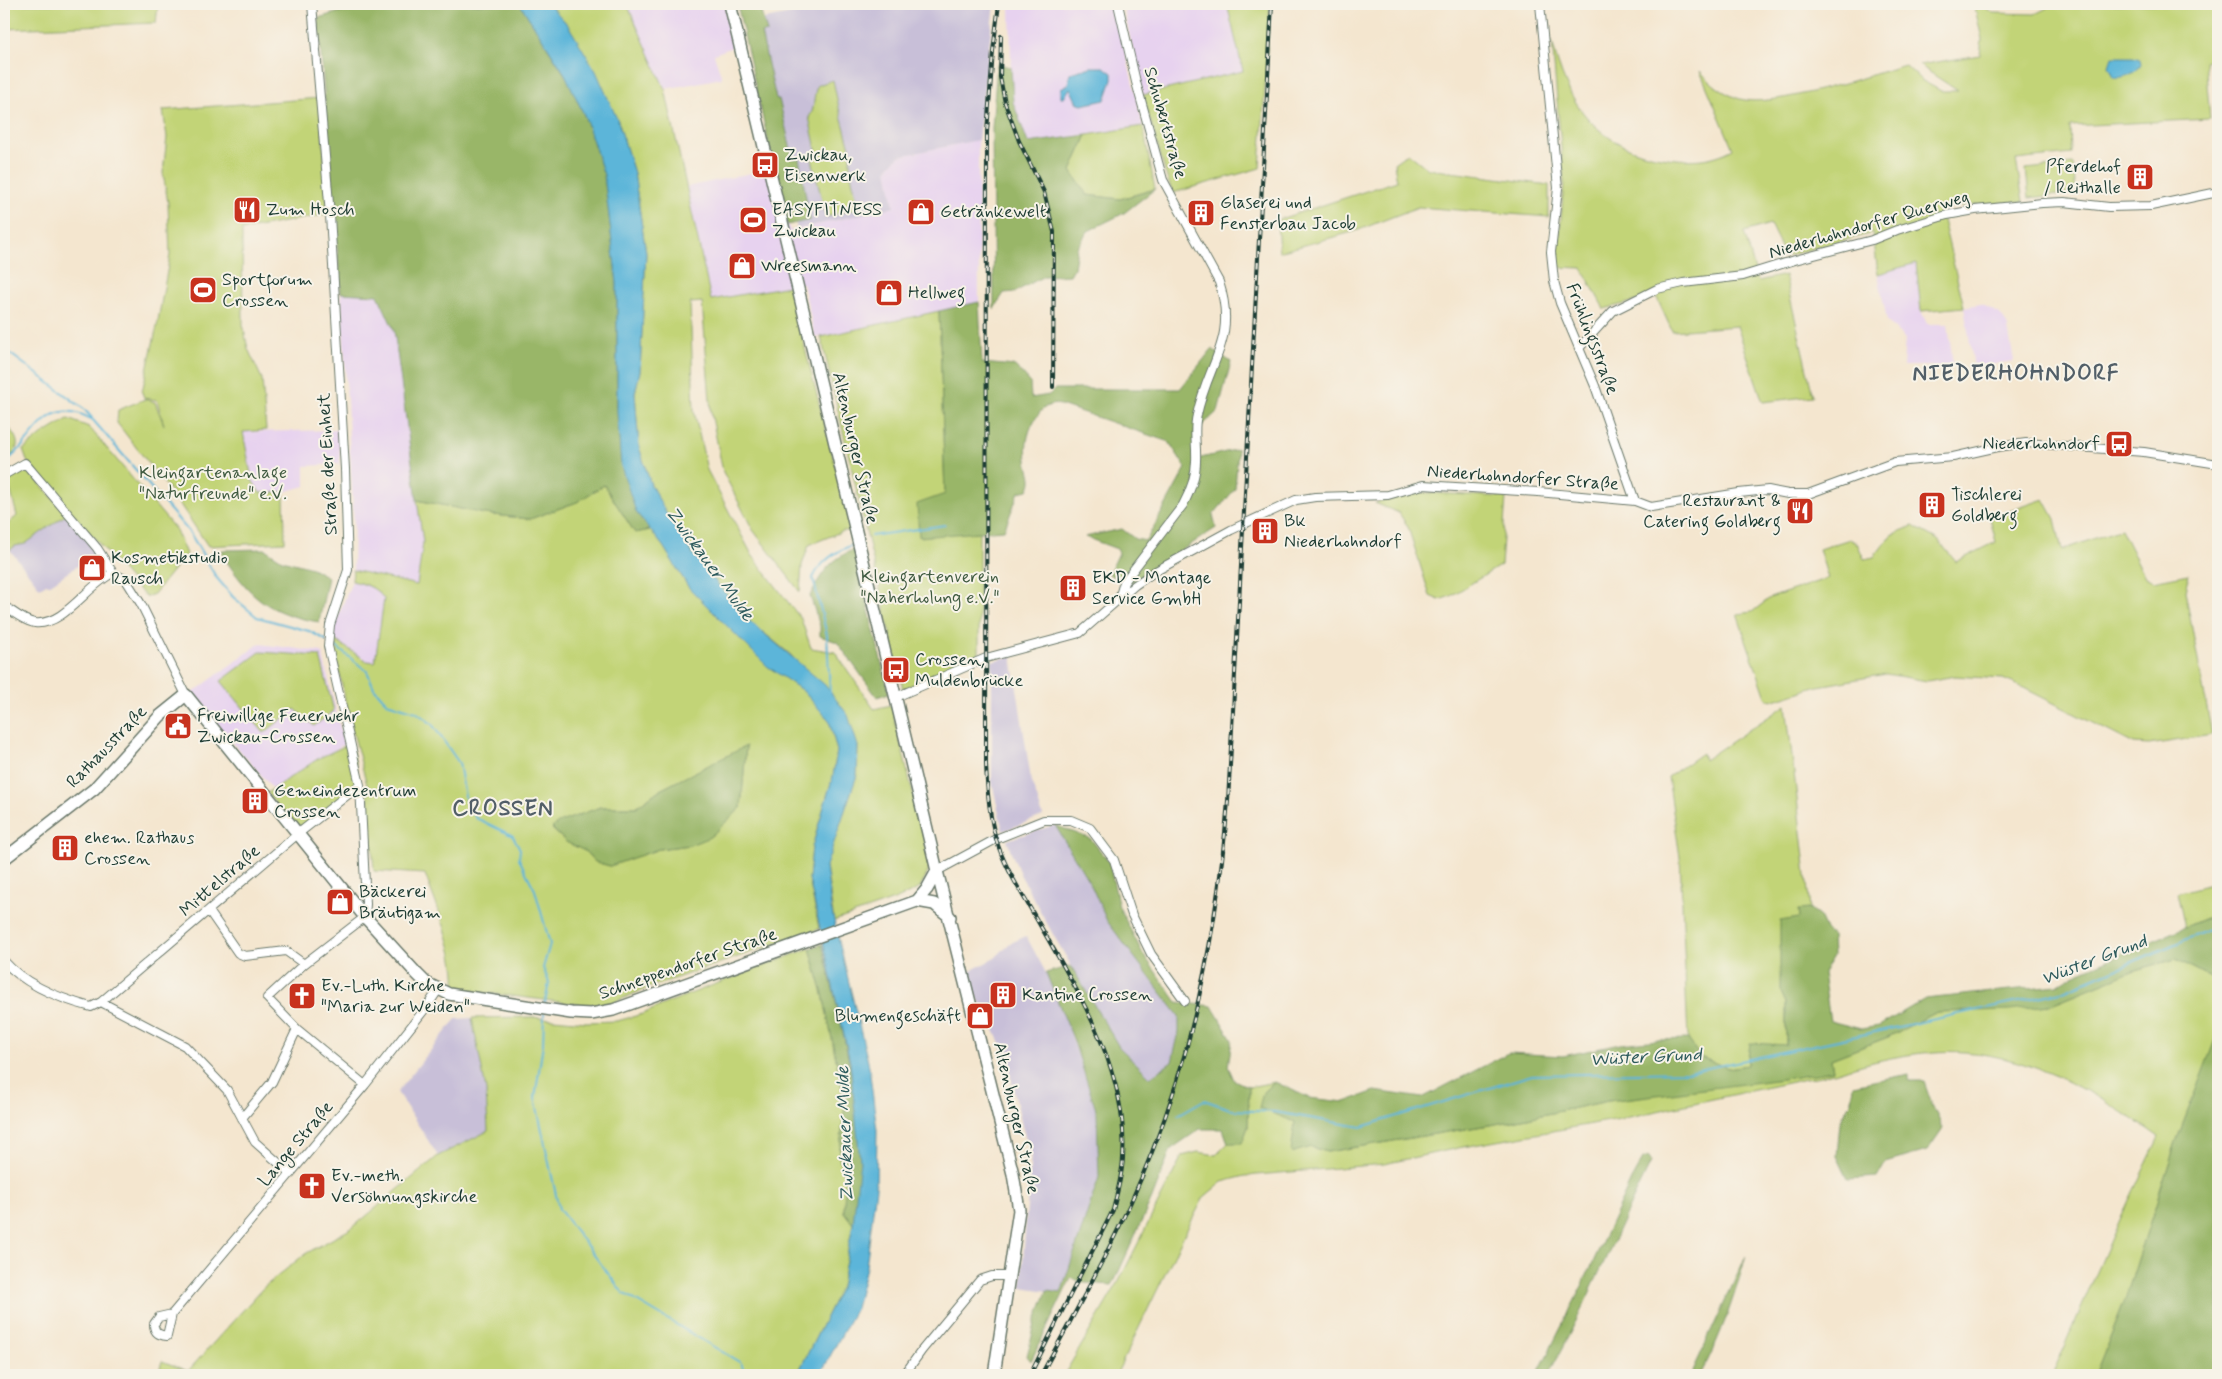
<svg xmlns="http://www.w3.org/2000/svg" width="2222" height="1379" font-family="Mynerve,sans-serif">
  <rect width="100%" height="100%" fill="#f7f3e8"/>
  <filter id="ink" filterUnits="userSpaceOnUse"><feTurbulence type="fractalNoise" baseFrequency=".02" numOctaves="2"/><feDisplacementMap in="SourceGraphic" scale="10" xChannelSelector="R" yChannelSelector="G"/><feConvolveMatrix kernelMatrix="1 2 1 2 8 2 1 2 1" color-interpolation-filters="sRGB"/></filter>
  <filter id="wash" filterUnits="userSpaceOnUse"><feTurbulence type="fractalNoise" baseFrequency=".0096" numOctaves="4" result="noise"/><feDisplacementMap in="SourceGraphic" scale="20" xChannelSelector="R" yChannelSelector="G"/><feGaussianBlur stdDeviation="1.12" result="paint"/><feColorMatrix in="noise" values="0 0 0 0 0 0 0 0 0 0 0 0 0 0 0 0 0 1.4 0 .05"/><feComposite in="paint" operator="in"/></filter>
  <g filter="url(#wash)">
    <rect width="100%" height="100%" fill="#f4e6cf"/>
    <!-- built -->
    <path fill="#e7d2ef" d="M627 4H725L733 47 714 54 722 78 665 89Z
      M1010 4H1114L1143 126 1028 143 1013 102 1011 67Z
      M1152 4H1227L1243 71 1143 95 1124 11Z
      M978 140 979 302 815 338 803 283 711 301 687 187 774 168 790 231 894 207 887 169 899 156Z
      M1916 263 1921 311 1927 324H1948L1953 366H1903L1905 339 1887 321 1878 274Z
      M341 293 378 295 394 330 423 542 417 585 353 570 354 522Z
      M1981 304 2000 314 2007 324 2014 361 1974 367 1964 307Z
      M339 430 340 464 305 466V486L284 492 260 493 252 480 243 432Z
      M352 581 370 586 380 592 384 599 375 662 367 661 333 639 336 622Z
      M259 644 322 652 344 744 273 789 191 694Z"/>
    <!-- industrial -->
    <path fill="#c8bfd8" d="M840 4H994L978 140 899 156 887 169 894 207 797 229 750 22Z
      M67 514 98 552 49 585 46 584 40 588 10 550 15 546 25 544Z
      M1012 656 1031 780 1043 816 1003 831 992 782V661Z
      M1055 825 1091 885 1107 921 1179 1016V1032L1172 1062 1150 1077 1119 1047 1055 938 1020 874 1010 849 1007 840Z
      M1026 936 1046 973 1063 1011 1097 1113 1099 1177 1061 1293 1021 1287 1031 1154 1022 1126 1007 1060 999 1040 974 991 968 972 995 958 1009 944Z
      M472 1018 486 1090 488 1131 438 1156 397 1092 456 1019Z"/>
    <!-- green -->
    <path fill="#c2d477" stroke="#708856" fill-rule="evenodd" d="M4 4H158L156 23 5 29Z
      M549 4H627L665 89 711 300 789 286 852 531H843L809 545 802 565 800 592 753 530 723 472 711 412 702 302 690 303 694 411 707 470 752 555 801 619 811 648 835 652 874 709 891 705 931 866 920 888 897 899 834 921 826 865 857 775 858 746 791 655 746 618 692 553 671 522 651 485 639 447 635 393 640 371 646 253 634 173 618 121 568 25Z
      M1227 4H1270L1260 168 1173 193 1167 178 1143 95 1243 71Z
      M1974 4H1980L1993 13 2035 14 2047 8 2046 4H2211L2218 8V58L2205 61 2210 119 2070 126 2071 154 2016 160 2023 201 1940 208 1964 307 1921 311 1916 263 1878 274 1873 233 1785 256 1770 224 1744 232 1758 281 1785 275 1813 396 1763 402 1737 326 1672 331 1656 296 1604 309 1582 268 1557 267 1564 182 1552 41C1567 105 1598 149 1667 158 1692 161 1711 161 1733 149L1700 71C1713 85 1722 93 1740 99 1772 109 1870 75 1905 65L1921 80 1941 91H1958L1919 65 1980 55 1982 39Z
      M833 80 839 108 850 148V171L859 208 826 217 811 155 817 154 809 117C816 109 812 95 818 85Z
      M320 98 328 214 242 230 243 325 248 349 262 379 266 430 243 432 252 480 260 493 284 492 285 542 208 546 175 497 117 423 118 410 145 399 155 402 164 425 157 400 144 398 142 392 157 326 170 255 168 203 163 173 167 137 163 110Z
      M1143 126 1155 189 1120 199 1087 195 1071 171 1087 135Z
      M1408 153 1428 169 1549 185V217L1418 207 1356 231 1279 252 1277 220 1397 181 1394 163Z
      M2073 164 2076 193 2029 198 2026 169Z
      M939 311 945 495 919 536 979 531V654L903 689 821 337Z
      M68 419 89 427 176 530 186 554 154 594 146 597 27 461 23 450 43 434Z
      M9 428C21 442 20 450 4 461V431Z
      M23 468 28 470 67 514 25 544 15 546 10 550 4 539V527L17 516 7 477Z
      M604 485 635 533 650 530 663 546 689 588 767 665 803 691 829 720 837 751 833 776 812 847 809 879 819 929 650 987 612 1003 585 1005 455 989C458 953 437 908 425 874L374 871 367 785 347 710 338 665 334 654 333 639 367 661 375 662 384 599C376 587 365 584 352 581L353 570 417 585 423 542 417 500 485 514 530 519 577 502ZM746 747 741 808 690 845 659 849 610 866 595 862 585 851 566 842 552 829 600 807H636L658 791Z
      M1414 492 1506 497 1501 565 1451 596 1439 600 1430 596 1408 527 1399 513 1375 503Z
      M2044 499 2055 519 2062 550 2121 529 2145 577 2153 581 2189 574 2185 591 2212 735 2149 745 2134 744 2022 687 2003 679 1955 676 1927 681 1886 674 1818 686 1771 701 1766 697 1737 614 1752 612 1770 598 1828 578 1819 549 1850 539 1857 543 1864 559 1874 557 1891 535 1913 526 1938 540 1956 562 1996 542 1990 518Z
      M260 652 320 656 334 711 314 726 295 709 264 733 221 681Z
      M1786 705 1810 909 1798 911 1800 918 1780 990 1786 1003V1045L1748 1065 1728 1068 1700 1057 1688 1039 1680 857 1668 777 1702 753 1704 760Z
      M351 743 360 785 299 833 267 793 319 758Z
      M2218 882V913L2185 927 2177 893Z
      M810 948 823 994 845 1104 839 1157 845 1178 844 1212 853 1224 841 1287 797 1375H158L162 1361 188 1371 263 1288 305 1254 352 1228 438 1156 488 1131 486 1090 472 1018 531 1017 586 1022 617 1021 643 1014 669 1002Z
      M2176 959 2218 981V1032L2214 1045 2176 1142 2125 1300 2095 1375H2052L2122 1215 2159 1137C2102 1096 2037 1058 1965 1052 1921 1049 1876 1060 1834 1073L1620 1119 1463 1147 1384 1164 1245 1176 1222 1182 1204 1197 1182 1239 1116 1375H1064L1118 1283 1182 1156 1198 1152 1216 1155 1228 1143 1242 1142 1248 1127 1249 1087 1275 1082 1263 1092 1295 1122 1311 1147 1327 1152 1513 1121 1608 1101 1833 1071 1831 1059 1888 1037 1937 1012 2049 1005 2135 970Z"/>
    <!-- forest -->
    <path fill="#99b668" stroke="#5c7a4e" d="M357 4H520L567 78 585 117 604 175 617 283V407L636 512 650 530 635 533 604 485 577 502 530 519 485 514 417 500 394 330 378 295 341 293 318 18 357 7Z
      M737 4H750L761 12 767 32 761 33 776 99H779L793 159 799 158 810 220 787 225Z
      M997 64 1011 67 1013 102 1028 143 1087 135 1071 171 1087 195 1120 199 1155 189 1124 213 1088 231 1077 248 1074 268 1070 275 1044 276 1015 292 1004 293 994 309 992 128Z
      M979 302 982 363 1015 366 1030 382 1031 398 1049 395 1055 389H1180L1212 349 1231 362 1218 411 1195 432 1197 459 1238 449 1235 489 1213 515 1216 528 1128 585 1109 574 1119 553 1117 549 1085 537 1122 529 1135 539 1146 541 1186 468 1169 442 1061 405C1051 403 1044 406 1038 415 1028 428 1025 444 1027 460 1028 471 1035 479 1028 490L1019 492 1004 530 919 537 917 504 945 494 939 311Z
      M265 549 282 560 312 568 328 577 319 622C269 614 250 597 223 556L222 550Z
      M854 549 889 693 877 697 837 642 820 636V626L810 596C823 571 828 562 854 549Z
      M746 746 741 808 710 837 690 845 659 849 610 866 595 862 585 851 566 842 552 828 558 823 600 807H636L658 791Z
      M1055 825 1091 839 1109 862 1119 907 1143 954 1177 1002 1212 1006 1232 1040 1228 1066 1234 1080 1249 1087 1248 1127 1242 1143H1228L1223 1129H1200L1171 1149 1152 1198 1115 1280 1112 1285 1086 1283 1071 1278 1031 1361 1027 1356 1036 1320 1047 1291 1061 1293 1099 1177 1097 1113 1073 1038 1046 973 1071 966 1119 1047 1150 1077 1172 1062 1179 1032V1016L1107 921 1091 885Z
      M1810 909 1820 917 1827 932 1832 936 1833 956 1823 973 1830 1021 1861 1029 1879 1026 1925 999 2057 985 2073 975 2218 913V981L2176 959 2135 970 2049 1005 2009 1010 1937 1012 1888 1037 1831 1059 1833 1071 1791 1078 1608 1101 1513 1121 1327 1152 1311 1147 1291 1153 1295 1122 1259 1108 1263 1092 1275 1082 1309 1098 1345 1102 1375 1091 1422 1098 1509 1053 1563 1056 1620 1044 1658 1040 1688 1039 1700 1057 1728 1068 1747 1065 1750 1043 1786 1045V1003L1780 990V921L1799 918 1798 910Z
      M822 944C839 1015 858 1085 860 1159 861 1180 856 1203 853 1224L844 1212 845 1178 839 1157 845 1104 823 994 810 948Z
      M2218 1032V1375H2095L2125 1300 2176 1142Z
      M1909 1074V1081H1924L1933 1107 1943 1128 1927 1151 1885 1163 1877 1177 1848 1179 1837 1156 1840 1122 1851 1102 1853 1085Z
      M1649 1157 1651 1162C1616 1233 1586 1306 1548 1375H1537L1582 1286 1631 1180 1643 1159Z
      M1746 1256C1734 1297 1721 1338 1700 1375H1691Z"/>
    <!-- water -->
    <path fill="#5bb5d9" stroke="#3d7986" d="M520 4H549L568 25 596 71 618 121 634 173 646 253 640 371 635 393 639 447 651 485 671 522 692 553 746 618 825 685 848 715 858 746 857 775 826 866 831 908 869 1066 877 1130 876 1188 866 1267 856 1308 820 1375H797L841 1287 853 1224 860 1161 850 1062 809 879 812 847 833 776 837 751 829 720 803 691 767 666 689 588 663 546 636 512 621 466 617 412V283L604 175 585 117 565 74Z
      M2112 57H2133L2140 59 2141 65C2136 73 2123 79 2114 77L2109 66Z
      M1091 67H1104L1112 73V80L1105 100 1082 105 1077 103 1070 88 1064 98H1061V88L1068 84 1070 73Z"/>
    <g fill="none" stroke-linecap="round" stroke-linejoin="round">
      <!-- stream -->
      <path stroke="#5bb5d9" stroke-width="2" d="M4 349 84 409 92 418
        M4 463C36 442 45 391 93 420L190 533 216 577 233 597 257 617 309 631 326 640
        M871 536 945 525
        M330 642 367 671 374 688 387 703 416 712 432 724 459 763 466 802 476 818 513 836 520 849 519 859 535 890 550 944 543 968 549 982 545 1003
        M830 694 827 635 813 578C821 561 835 552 852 545
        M544 1013 543 1044 535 1098 559 1209 623 1293 741 1363 746 1375
        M1178 1115 1204 1100 1233 1110 1275 1112 1361 1127 1532 1075 1689 1072 2061 992 2218 926"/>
    </g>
  </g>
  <g filter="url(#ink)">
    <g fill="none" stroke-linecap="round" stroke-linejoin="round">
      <defs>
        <path id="street" d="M312 4 330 215 345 469 348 570 330 625 328 646 360 785 366 904 365 917 304 964 267 998 297 1029 365 1085
          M1118 4 1136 82 1163 180 1219 282C1238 340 1208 362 1197 415 1193 430 1197 445 1196 461 1196 477 1191 490 1183 505L1124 582 1119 599
          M1540 4 1558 188 1551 252 1554 281 1560 303 1595 386 1635 501
          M1580 347 1613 311 1657 289 1683 283 1743 276 1795 260 1872 240 1897 230 1947 215 1975 210 2042 203 2064 202 2109 207 2151 206 2218 192
          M4 475 25 463 97 548 113 573
          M4 606C12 611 25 622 35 623 64 626 87 585 113 573L126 580 141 604 186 695
          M896 697 986 658 1080 633 1135 585 1154 572 1231 530 1296 500 1315 497 1388 495 1423 485 1538 492 1635 501 1651 507 1739 493 1768 490 1788 494H1808L1895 462 1953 457 1998 447 2026 443 2144 452 2218 464
          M937 871 996 839 1044 820H1071L1090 828 1114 860 1132 915 1151 954 1185 1001
          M209 911 238 953 245 956 286 951 304 964
          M4 961C25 985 61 999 91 1007L101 1002 185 1046 227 1090 255 1142 291 1174
          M101 1002 299 833 360 785
          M242 1118 272 1082 297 1029
          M172 1314 159 1317 154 1324C154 1333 159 1335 167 1336L172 1314 365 1085 428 1005 438 990
          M904 1375 922 1350 980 1280 992 1276H1009"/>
        <path id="secondary" d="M730 4 937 871 1013 1174 1019 1210 994 1375
          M4 859 94 789 160 716 186 695 365 917 417 974 426 983 449 994 571 1013 591 1014 613 1010 917 901 927 889 937 871
          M917 901 934 904 950 917"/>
      </defs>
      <!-- street casing -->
      <use href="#street" stroke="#6a786a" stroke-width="10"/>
      <!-- secondary casing -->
      <use href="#secondary" stroke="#6a786a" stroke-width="14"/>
      <!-- street -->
      <use href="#street" stroke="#fff" stroke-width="8"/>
      <!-- secondary -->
      <use href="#secondary" stroke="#fff" stroke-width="11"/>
      <defs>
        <path id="rail" d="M999 4 993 51 987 132 986 764C987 790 989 815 996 839 1005 869 1022 893 1037 920 1078 992 1129 1071 1123 1158 1122 1176 1117 1193 1113 1210L1030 1375
          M1001 36 1000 77 1005 103 1019 141 1044 192 1054 232 1053 387
          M1041 1375C1081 1302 1122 1229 1152 1152 1197 1039 1218 920 1228 801L1272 4"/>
      </defs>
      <!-- rail casing -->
      <use href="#rail" stroke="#1f3d34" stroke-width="4"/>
      <!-- rail -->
      <use href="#rail" stroke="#f7f3e8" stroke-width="2" stroke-dasharray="5.5" stroke-linecap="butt"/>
    </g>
  </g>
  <!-- icons -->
  <defs>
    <symbol id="bus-square" viewBox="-11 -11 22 22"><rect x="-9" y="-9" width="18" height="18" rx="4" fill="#c8321e" stroke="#f7f3e8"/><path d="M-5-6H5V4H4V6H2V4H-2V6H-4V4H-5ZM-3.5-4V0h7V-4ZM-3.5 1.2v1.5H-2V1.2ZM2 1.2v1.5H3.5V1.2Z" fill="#fff"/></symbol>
    <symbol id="building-square" viewBox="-11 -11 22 22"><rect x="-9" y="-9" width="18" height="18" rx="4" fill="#c8321e" stroke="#f7f3e8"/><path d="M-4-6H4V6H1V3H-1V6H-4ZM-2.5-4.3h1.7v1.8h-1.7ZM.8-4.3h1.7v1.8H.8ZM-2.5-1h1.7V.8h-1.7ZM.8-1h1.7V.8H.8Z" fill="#fff"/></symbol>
    <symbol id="restaurant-square" viewBox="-11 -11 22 22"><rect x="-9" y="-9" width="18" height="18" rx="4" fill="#c8321e" stroke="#f7f3e8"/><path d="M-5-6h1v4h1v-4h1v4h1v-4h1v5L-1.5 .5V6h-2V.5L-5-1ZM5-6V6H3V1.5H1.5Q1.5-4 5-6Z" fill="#fff"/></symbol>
    <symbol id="shop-square" viewBox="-11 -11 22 22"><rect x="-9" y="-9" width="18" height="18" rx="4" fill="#c8321e" stroke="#f7f3e8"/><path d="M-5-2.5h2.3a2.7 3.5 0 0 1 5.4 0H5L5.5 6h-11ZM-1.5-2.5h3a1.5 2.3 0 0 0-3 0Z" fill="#fff"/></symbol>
    <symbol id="stadium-square" viewBox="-11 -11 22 22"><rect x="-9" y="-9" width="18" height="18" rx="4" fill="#c8321e" stroke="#f7f3e8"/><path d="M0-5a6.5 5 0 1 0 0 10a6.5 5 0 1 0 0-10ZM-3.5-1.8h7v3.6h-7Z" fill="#fff"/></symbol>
    <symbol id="civic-square" viewBox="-11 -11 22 22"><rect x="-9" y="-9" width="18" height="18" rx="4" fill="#c8321e" stroke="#f7f3e8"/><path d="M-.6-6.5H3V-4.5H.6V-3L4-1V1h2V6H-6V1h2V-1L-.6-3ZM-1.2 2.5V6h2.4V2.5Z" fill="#fff"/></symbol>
    <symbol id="church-square" viewBox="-11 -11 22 22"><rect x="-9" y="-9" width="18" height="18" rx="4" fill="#c8321e" stroke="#f7f3e8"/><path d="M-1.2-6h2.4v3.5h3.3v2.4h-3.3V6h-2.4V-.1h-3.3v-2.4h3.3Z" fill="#fff"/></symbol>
  </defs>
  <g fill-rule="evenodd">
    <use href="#bus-square" x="749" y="149" width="32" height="32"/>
    <use href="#building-square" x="2124" y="161" width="32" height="32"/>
    <use href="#restaurant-square" x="231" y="194" width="32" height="32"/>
    <use href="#shop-square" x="905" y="196" width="32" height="32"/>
    <use href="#building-square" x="1185" y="197" width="32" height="32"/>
    <use href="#stadium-square" x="737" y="204" width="32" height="32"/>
    <use href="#shop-square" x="726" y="250" width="32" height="32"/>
    <use href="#stadium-square" x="187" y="274" width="32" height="32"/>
    <use href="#shop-square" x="873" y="277" width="32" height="32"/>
    <use href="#bus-square" x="2103" y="428" width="32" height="32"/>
    <use href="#building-square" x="1916" y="489" width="32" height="32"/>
    <use href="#restaurant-square" x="1784" y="495" width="32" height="32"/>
    <use href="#building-square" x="1249" y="515" width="32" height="32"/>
    <use href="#shop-square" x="76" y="552" width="32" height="32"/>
    <use href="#building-square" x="1057" y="572" width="32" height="32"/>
    <use href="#bus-square" x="880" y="654" width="32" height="32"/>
    <use href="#civic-square" x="162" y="710" width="32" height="32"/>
    <use href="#building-square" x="239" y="785" width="32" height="32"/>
    <use href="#building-square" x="49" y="832" width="32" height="32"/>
    <use href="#shop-square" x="324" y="886" width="32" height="32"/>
    <use href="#building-square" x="987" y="979" width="32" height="32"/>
    <use href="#church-square" x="286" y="980" width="32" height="32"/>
    <use href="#shop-square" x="964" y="1000" width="32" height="32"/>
    <use href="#church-square" x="296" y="1170" width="32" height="32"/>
  </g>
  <g text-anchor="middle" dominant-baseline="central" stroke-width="4" stroke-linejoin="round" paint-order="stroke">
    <!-- street labels -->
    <g font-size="18" fill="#1f3d34" stroke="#f7f3e8">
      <text transform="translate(1165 123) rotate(74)">Schubertstraße</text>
      <text transform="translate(1869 225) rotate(-16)">Niederhohndorfer Querweg</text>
      <text transform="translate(1592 339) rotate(69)">Frühlingsstraße</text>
      <text transform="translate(855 448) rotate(77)">Altenburger Straße</text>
      <text transform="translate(328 464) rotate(-93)">Straße der Einheit</text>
      <text transform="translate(1523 478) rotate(4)">Niederhohndorfer Straße</text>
      <text transform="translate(107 747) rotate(-46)">Rathausstraße</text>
      <text transform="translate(220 881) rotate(-41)">Mittelstraße</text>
      <text transform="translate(688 964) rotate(-19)">Schneppendorfer Straße</text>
      <text transform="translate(1016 1118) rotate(77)">Altenburger Straße</text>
      <text transform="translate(296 1144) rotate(-50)">Lange Straße</text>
    </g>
    <!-- poi labels -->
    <g font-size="18" fill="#1f3d34" stroke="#f7f3e8" text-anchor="start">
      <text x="784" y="155">Zwickau,<tspan x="784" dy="21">Eisenwerk</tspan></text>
      <text x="2121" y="167" text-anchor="end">Pferdehof<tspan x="2121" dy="21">/ Reithalle</tspan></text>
      <text x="1220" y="203">Glaserei und<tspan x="1220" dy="21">Fensterbau Jacob</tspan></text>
      <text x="266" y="210">Zum Hosch</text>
      <text x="772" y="210">EASYFITNESS<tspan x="772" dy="21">Zwickau</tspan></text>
      <text x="940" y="212">Getränkewelt</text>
      <text x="761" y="266">Wreesmann</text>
      <text x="222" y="280">Sportforum<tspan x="222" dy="21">Crossen</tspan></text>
      <text x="908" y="293">Hellweg</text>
      <text x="2100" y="444" text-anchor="end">Niederhohndorf</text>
      <text x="1951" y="495">Tischlerei<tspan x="1951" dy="21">Goldberg</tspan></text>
      <text x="1781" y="501" text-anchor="end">Restaurant &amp;<tspan x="1781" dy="21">Catering Goldberg</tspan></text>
      <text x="1284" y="521">Bk<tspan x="1284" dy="21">Niederhohndorf</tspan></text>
      <text x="111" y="558">Kosmetikstudio<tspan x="111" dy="21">Rausch</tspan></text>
      <text x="1092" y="578">EKD - Montage<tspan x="1092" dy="21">Service GmbH</tspan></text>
      <text x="915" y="660">Crossen,<tspan x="915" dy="21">Muldenbrücke</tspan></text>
      <text x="197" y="716">Freiwillige Feuerwehr<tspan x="197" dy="21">Zwickau-Crossen</tspan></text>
      <text x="274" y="791">Gemeindezentrum<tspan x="274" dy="21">Crossen</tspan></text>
      <text x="84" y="838">ehem. Rathaus<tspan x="84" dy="21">Crossen</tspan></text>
      <text x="359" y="892">Bäckerei<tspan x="359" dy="21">Bräutigam</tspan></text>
      <text x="321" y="986">Ev.-Luth. Kirche<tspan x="321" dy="21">"Maria zur Weiden"</tspan></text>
      <text x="1022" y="995">Kantine Crossen</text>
      <text x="961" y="1016" text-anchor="end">Blumengeschäft</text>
      <text x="331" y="1176">Ev.-meth.<tspan x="331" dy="21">Versöhnungskirche</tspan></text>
    </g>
    <!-- park labels -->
    <g font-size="18" fill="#405b41" stroke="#f7f3e8">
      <text x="213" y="473">Kleingartenanlage<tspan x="213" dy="21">"Naturfreunde" e.V.</tspan></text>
      <text x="930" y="577">Kleingartenverein<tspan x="930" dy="21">"Naherholung e.V."</tspan></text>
    </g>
    <!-- water labels -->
    <g font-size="19" font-style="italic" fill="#2e5b5d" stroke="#f7f3e8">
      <text transform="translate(710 564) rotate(54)">Zwickauer Mulde</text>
      <text transform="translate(2094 960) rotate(-21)">Wüster Grund</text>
      <text transform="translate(1646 1057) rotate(-3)">Wüster Grund</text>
      <text transform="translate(845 1134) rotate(-92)">Zwickauer Mulde</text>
    </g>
    <!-- district labels -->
    <g font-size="22" font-weight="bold" letter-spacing="1" fill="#525f68" stroke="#f7f3e8">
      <text x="2016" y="374">NIEDERHOHNDORF</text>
      <text x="503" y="809">CROSSEN</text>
    </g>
  </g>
  <!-- margin -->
  <rect width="2222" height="1379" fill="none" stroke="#f7f3e8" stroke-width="20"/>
</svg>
